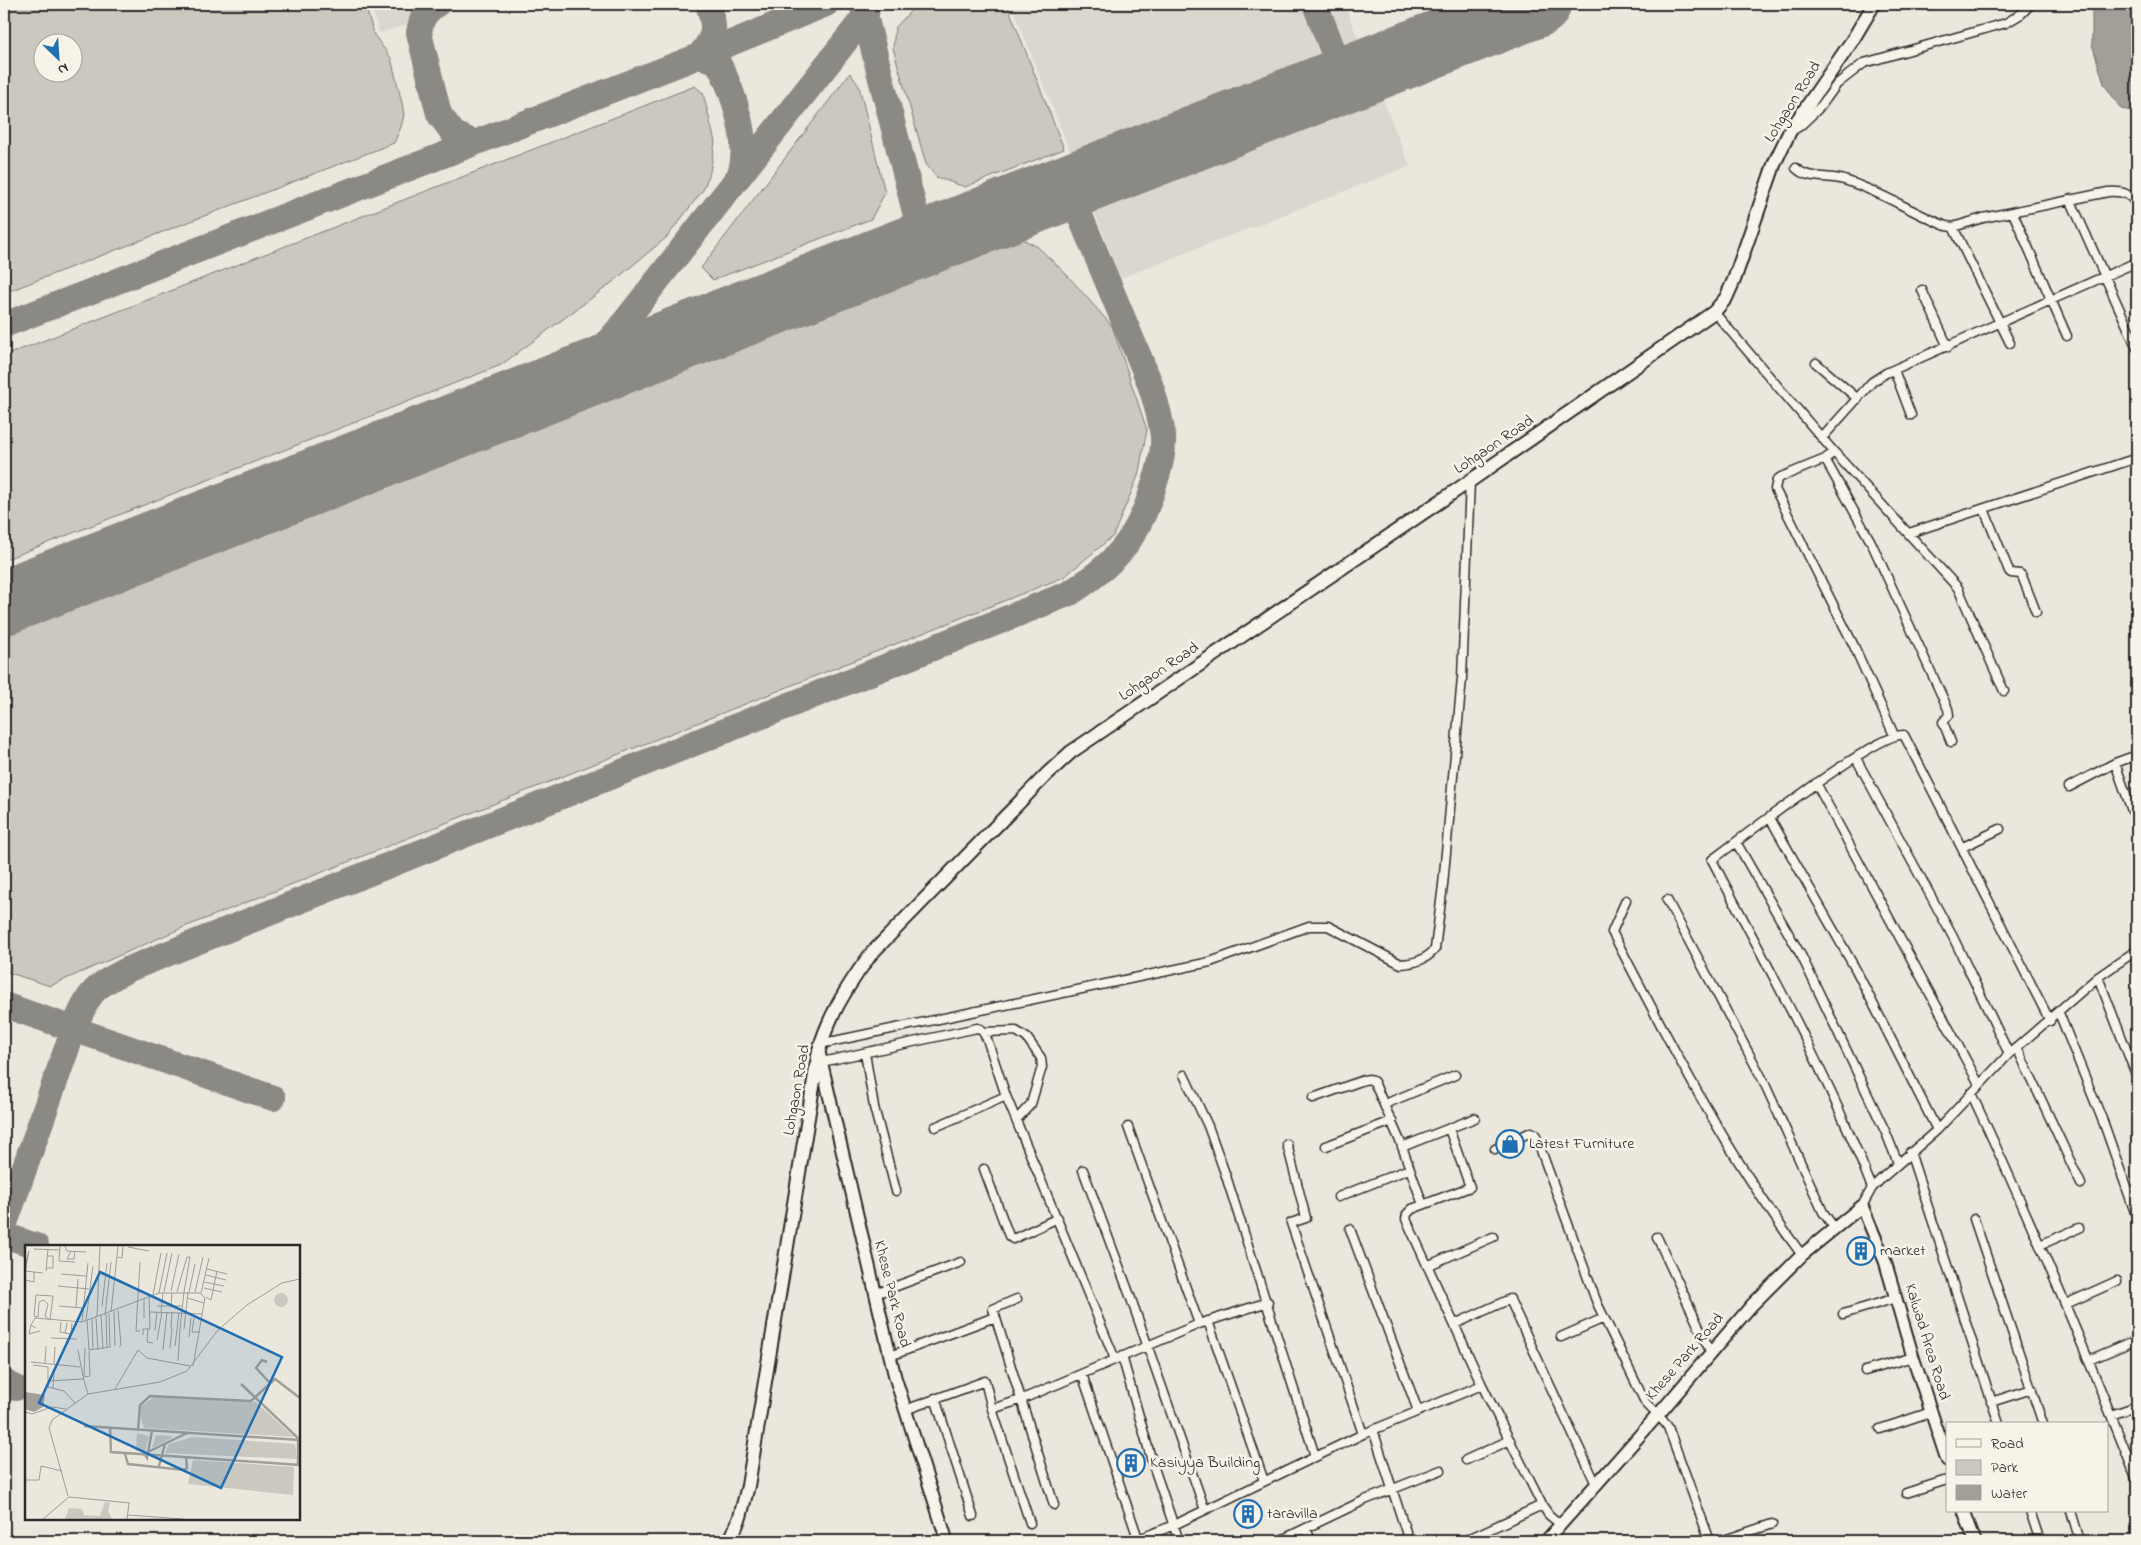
<svg xmlns="http://www.w3.org/2000/svg" width="2141" height="1545" font-family="'Indie Flower',sans-serif">
  <rect width="100%" height="100%" fill="#ebe7dd"/>
  <filter id="ink" filterUnits="userSpaceOnUse"><feTurbulence type="fractalNoise" baseFrequency=".02" numOctaves="2"/><feDisplacementMap in="SourceGraphic" scale="10" xChannelSelector="R" yChannelSelector="G"/><feConvolveMatrix kernelMatrix="1 2 1 2 8 2 1 2 1" color-interpolation-filters="sRGB"/></filter>
  <g filter="url(#ink)">
    <!-- built -->
    <path fill="#dbd7ce" d="M371 4H477L379 33Z
      M1011 4H1344L1410 166 1121 278Z
      M4 1196 24 1202 4 1261Z"/>
    <!-- green -->
    <path fill="#cbc8bf" stroke="#7b7a75" fill-rule="evenodd" d="M4 4H365L374 35 391 58 402 103 404 115 401 127 394 143 4 293ZM42 42H72V72H42Z
      M917 4H1007L1064 149 965 187 936 177 926 164 893 48 895 28Z
      M850 73 859 86 885 193 871 219 713 280 701 268Z
      M695 86 703 93 715 142 710 172 703 190 667 237 609 285 501 365 4 560V356Z
      M1015 235 1038 247 1068 276 1112 326 1147 430 1138 476 1113 536 1064 577 182 928 50 986 4 971V632Z"/>
    <!-- water -->
    <path fill="#a29f98" stroke="#72716c" d="M2092 4H2137V112L2121 109 2104 84 2092 44Z"/>
    <g fill="none" stroke-linecap="round" stroke-linejoin="round">
      <!-- taxiway -->
      <path stroke="#8b8984" stroke-width="26" d="M437 4C425 12 421 19 419 33L439 114 454 134 475 143
        M708 4C716 28 716 36 699 56L717 61C733 89 752 146 739 176
        M862 4 923 243
        M1315 4 1344 79
        M4 325 699 56 826 4
        M619 329C628 342 639 347 654 348
        M575 379 619 329 866 15 867 4
        M4 1005 273 1098
        M4 1226 74 1028C90 991 92 988 129 969L1070 593C1116 563 1138 539 1154 485 1159 471 1164 452 1163 437 1161 418 1155 399 1149 381L1068 187
        M4 1235 36 1246
        M4 1382 16 1388"/>
      <!-- runway -->
      <path stroke="#8b8984" stroke-width="66" d="M4 602 1538 4"/>
      <defs>
        <path id="street" d="M1795 129 1800 126 1821 106 1837 84 1864 63 2006 23 2021 14 2031 4
          M1796 168C1807 180 1829 175 1844 180 1880 191 1911 212 1946 226L1953 227 1983 218 2108 192C2122 191 2131 193 2137 206
          M2070 199 2137 348
          M2013 213 2067 336
          M1953 227 2010 343
          M1922 290 1948 347
          M1714 312 1834 452 1825 459 1781 477 1777 480 1775 489 1854 646 1894 735
          M1816 363 1858 399
          M1894 370 1911 415
          M1822 438 1872 382 1886 373 2137 262
          M1834 452 1958 588 2004 691
          M1825 459 1871 542 1948 709 1949 715 1943 722 1951 742
          M1984 509 2009 571 2011 573 2020 574 2022 576 2036 612
          M1909 533 2137 458
          M1857 757 1858 762 1953 937 2009 1054
          M2115 763 2132 811 2137 816
          M1816 783 1979 1084
          M2069 787 2115 763 2137 755
          M1770 818 1856 970 1937 1130
          M1736 842 1802 957 1886 1133 1898 1163
          M1963 847 2000 829
          M1626 900 1612 932C1670 1043 1727 1155 1802 1255
          M1667 900 1763 1080 1823 1212 1835 1229
          M2098 977 2137 1077
          M2059 1013 2104 1124 2137 1218
          M983 1032 1016 1031 1027 1038 1041 1058 1042 1067 1031 1104 1016 1120
          M820 1044 1210 962 1309 926H1328L1401 964C1415 963 1426 960 1435 949L1443 885 1462 678 1470 481
          M2017 1048 2081 1184
          M865 1053 874 1107 896 1191
          M822 1062 977 1028 981 1029 987 1039 1006 1096 1115 1359
          M1184 1075 1208 1126 1226 1176 1315 1456
          M1971 1093C2031 1220 2085 1349 2137 1480
          M1313 1098 1364 1080 1369 1079 1374 1082 1400 1141 1423 1205
          M1385 1104 1455 1075
          M935 1127 1006 1096
          M1128 1127 1199 1324
          M1449 1129 1470 1187 1412 1209 1407 1214 1406 1219 1482 1385 1542 1505 1549 1515 1560 1524
          M1287 1144 1306 1218 1291 1223 1363 1434
          M1326 1146 1392 1121
          M1402 1147 1475 1118
          M1495 1149 1531 1132 1535 1134 1597 1303 1645 1402C1653 1411 1662 1418 1668 1427L1710 1541
          M1910 1152 1999 1424
          M984 1169 1009 1236 1013 1239 1058 1218
          M1083 1170 1129 1293 1205 1510
          M1872 1188C1828 1075 1769 968 1712 860 1739 840 1881 730 1904 735L2050 1021
          M1338 1197 1409 1169
          M1862 1206 1872 1188 1882 1178 1937 1130 2009 1054 2098 977 2137 950
          M1974 1219 2043 1424
          M1350 1229 1418 1411
          M1657 1237 1711 1353
          M2040 1245 2079 1228
          M1427 1266 1493 1237
          M875 1294 961 1262
          M1017 1299 993 1309 1054 1505
          M1511 1302 1596 1484
          M2066 1304 2117 1281
          M1843 1314 1896 1298
          M1208 1321 1264 1481
          M1455 1324 1510 1299
          M1561 1337 1604 1318
          M890 1356 995 1317
          M1122 1356 1153 1465 1179 1541
          M2089 1360 2129 1343
          M1865 1371 1913 1357
          M1082 1374 1139 1541
          M935 1398 973 1516
          M1991 1402 2032 1389
          M992 1409 1020 1400 1199 1324 1268 1302
          M905 1410 985 1381 992 1409 1030 1523
          M2111 1415 2137 1406
          M1880 1429 1931 1412
          M1373 1430 1409 1541
          M1466 1460 1510 1440
          M1906 1493 1947 1480
          M2030 1511 2040 1541
          M2071 1511 2080 1541
          M1306 1528 1311 1541
          M1134 1541 1174 1525 1363 1434 1482 1385
          M1279 1541 1365 1500 1441 1470
          M1464 1541 1542 1505
          M1721 1541 1772 1524"/>
        <path id="secondary" d="M819 1052 895 1377 947 1541
          M1964 1511 1975 1541
          M1546 1541 1664 1408 1751 1306 1802 1255 1862 1206 1885 1261 1913 1357 1947 1460"/>
        <path id="primary" d="M730 1541 740 1517 748 1486 819 1050C829 1015 849 983 871 954L1047 774 1071 752 1470 481 1714 312 1726 298 1734 280 1775 162 1790 131 1852 41 1874 4"/>
      </defs>
      <!-- street casing -->
      <use href="#street" stroke="#2b2b2b" stroke-width="11"/>
      <!-- secondary casing -->
      <use href="#secondary" stroke="#2b2b2b" stroke-width="15"/>
      <!-- primary casing -->
      <use href="#primary" stroke="#2b2b2b" stroke-width="16"/>
      <!-- street -->
      <use href="#street" stroke="#f7f3e8" stroke-width="8"/>
      <!-- secondary -->
      <use href="#secondary" stroke="#f7f3e8" stroke-width="11"/>
      <!-- primary -->
      <use href="#primary" stroke="#f7f3e8" stroke-width="12"/>
    </g>
  </g>
  <!-- icons -->
  <defs>
    <symbol id="shop-ring" viewBox="-11 -11 22 22"><circle r="9.5" fill="#f7f3e8" stroke="#1f6fb2" stroke-width="1.5"/><path d="M-5-2.5h2.3a2.7 3.5 0 0 1 5.4 0H5L5.5 6h-11ZM-1.5-2.5h3a1.5 2.3 0 0 0-3 0Z" fill="#1f6fb2"/></symbol>
    <symbol id="building-ring" viewBox="-11 -11 22 22"><circle r="9.5" fill="#f7f3e8" stroke="#1f6fb2" stroke-width="1.5"/><path d="M-4-6H4V6H1V3H-1V6H-4ZM-2.5-4.3h1.7v1.8h-1.7ZM.8-4.3h1.7v1.8H.8ZM-2.5-1h1.7V.8h-1.7ZM.8-1h1.7V.8H.8Z" fill="#1f6fb2"/></symbol>
  </defs>
  <g fill-rule="evenodd">
    <use href="#shop-ring" x="1494" y="1128" width="32" height="32"/>
    <use href="#building-ring" x="1845" y="1235" width="32" height="32"/>
    <use href="#building-ring" x="1115" y="1447" width="32" height="32"/>
    <use href="#building-ring" x="1232" y="1498" width="32" height="32"/>
  </g>
  <g text-anchor="middle" dominant-baseline="central" stroke-width="5" stroke-linejoin="round" paint-order="stroke">
    <!-- street labels -->
    <g font-size="16" fill="#2b2b2b" stroke="#f7f3e8">
      <text transform="translate(1793 102) rotate(-58)">Lohgaon Road</text>
      <text transform="translate(1494 445) rotate(-34)">Lohgaon Road</text>
      <text transform="translate(1159 672) rotate(-34)">Lohgaon Road</text>
      <text transform="translate(797 1090) rotate(-80)">Lohgaon Road</text>
      <text transform="translate(892 1294) rotate(76)">Khese Park Road</text>
      <text transform="translate(1927 1342) rotate(73)">Kalwad Area Road</text>
      <text transform="translate(1685 1357) rotate(-49)">Khese Park Road</text>
    </g>
    <!-- poi labels -->
    <g font-size="16" fill="#2b2b2b" stroke="#f7f3e8" text-anchor="start">
      <text x="1529" y="1144">Latest Furniture</text>
      <text x="1880" y="1251">market</text>
      <text x="1150" y="1463">Kasiyya Building</text>
      <text x="1267" y="1514">taravilla</text>
    </g>
  </g>
  <!-- overview -->
  <g transform="translate(25 1245)">
    <rect width="275" height="275" fill="#ebe7dd"/>
    <path d="M249 55a7 7 0 1 1 14 0a7 7 0 1 1-14 0ZM129 152 231 157 269 192 119 183 115 171 116 161ZM112 188 124 191 120 206H111ZM131 190 147 191V193L127 203ZM168 192 270 199 272 214 140 208 144 199ZM168 215 269 222 268 250 163 239ZM80 257 85 258 83 266 87 274H40L44 263 57 264 59 270 75 271Z" fill="#cbc8bf"/>
    <path d="M0 147 20 150 18 162 9 167 0 164Z" fill="#a29f98"/>
    <path fill="none" stroke="#a29f98" stroke-width="2.5" d="M242 117 237 115 231 123 245 138M216 139 275 195M59 181 275 195M85 183 86 207 275 220M113 185 115 160 125 151 226 156 250 134 275 153M123 207 122 213 120 210 123 207 162 188M123 207 127 186M100 209 103 219 159 225 162 223 161 212M273 220V195M134 221 140 199"/>
    <path fill="none" stroke="#9e9c96" stroke-width="1" d="M35 1 34 16 50 17M40 1 42 6 61 7M103 2 124 6M9 4 34 5M46 6 42 14H49L50 6M92 12 97 13 98 1M0 21 4 6 0 27M21 23H28V11H22M182 24 202 29M0 26 18 28M21 26 23 4M36 29 61 31M181 30 201 35M0 35 9 37V27M179 37 199 41M33 41 64 44M179 43 197 47M146 46 154 9M139 47 147 8M152 47 162 12H165L159 47M164 47 170 19M170 47 178 12M134 48 142 8M176 48 184 13M11 50 28 51 25 75 20 71 23 59 19 55 14 57 13 72 9 71ZM128 50 136 8M181 52 186 55 192 26M162 53 179 58M119 54V73M34 61 57 63M77 61 82 18M132 61H157M146 62 147 47M51 63 53 34M93 65 96 100 94 102M89 66 90 101M86 67 93 1M125 67 177 69M136 67 138 48M81 69 82 103M76 70 78 104M80 70 86 17M72 72 75 1M71 73 73 105M169 73 167 87H175M67 74 68 105M61 75 68 21M62 75 64 105 85 102 84 68M36 77 35 87 40 88 42 78M57 77 63 18M6 80 10 73 57 77 134 48H175L180 53 168 121M11 83 6 80 4 89 15 86M146 83 147 67M155 83 159 47M123 84 122 97 128 98M159 84 163 47M130 85 132 67M115 86H111L115 17M40 88 46 89 47 78M118 90V84H125L124 52M164 92 166 73M26 93 52 94M132 95 137 67M150 101 154 67M145 103 147 83M53 105 58 131M138 105 142 67M153 116 155 83M6 117 55 122M20 118 21 101M29 119 30 102M8 120 23 122V142L39 146 50 158M59 132 60 103M23 136 58 134M28 144 29 124M90 144 113 105 122 113 165 121M63 149 58 132 65 131 64 106M0 167 7 169 27 162 41 164M0 235H14L16 221 37 226M43 251 24 183 27 175 63 149 135 137 162 126 193 85 222 60 257 38 275 34M44 252 105 258M103 270 158 274M18 274 44 252M102 274 104 258"/>
    <path fill="#1f6fb2" fill-opacity="0.15" stroke="#1f6fb2" stroke-width="2.5" d="M75 27 257 112 196 243 14 158Z"/>
    <rect width="275" height="275" fill="none" stroke="#2b2b2b" stroke-width="2.5"/>
  </g>
  <!-- margin -->
  <rect width="2141" height="1545" fill="none" stroke="#f7f3e8" stroke-width="20"/>
  <rect x="10" y="10" width="2121" height="1525" fill="none" stroke="#2b2b2b" stroke-width="2" filter="url(#ink)"/>
  <!-- legend -->
  <rect x="1946" y="1422" width="162" height="90" fill="#f7f3e8" stroke="#a5a39c"/>
  <rect x="1956" y="1439" width="25" height="8" fill="#f7f3e8" stroke="#a5a39c"/>
  <text x="1991" y="1448" font-size="15" fill="#2b2b2b">Road</text>
  <rect x="1956" y="1460" width="25" height="15" fill="#cbc8bf" stroke="#a5a39c"/>
  <text x="1991" y="1472" font-size="15" fill="#2b2b2b">Park</text>
  <rect x="1956" y="1485" width="25" height="15" fill="#a29f98" stroke="#a5a39c"/>
  <text x="1991" y="1498" font-size="15" fill="#2b2b2b">Water</text>
  <!-- north arrow -->
  <g transform="translate(58 58) rotate(155)"><circle r="24" fill="#f7f3e8" stroke="#a5a39c"/>
  <path d="M0-4L9 19L0 12L-9 19Z" fill="#1f6fb2"/>
  <text y="-8" font-size="14" font-weight="bold" text-anchor="middle" fill="#2b2b2b">N</text>
  </g>
</svg>
